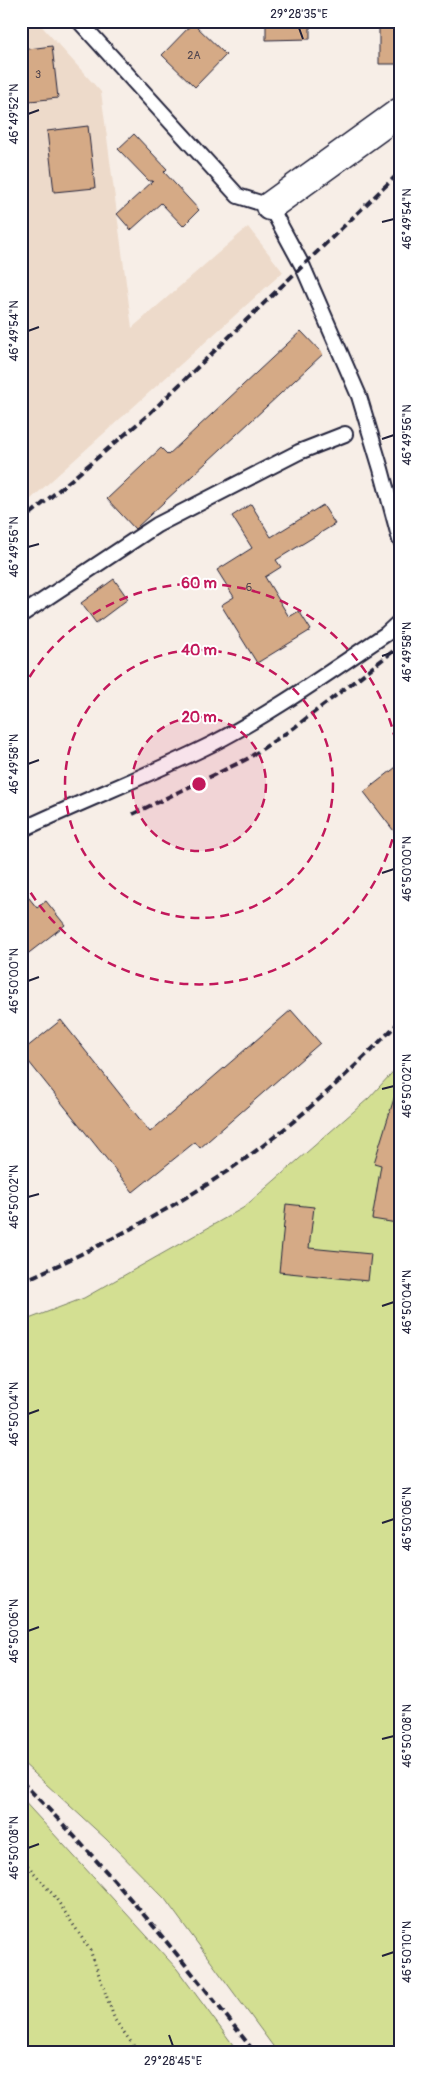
<svg xmlns="http://www.w3.org/2000/svg" width="421" height="2074" font-family="Pangolin,sans-serif">
  <rect width="100%" height="100%" fill="#f7eee7"/>
  <filter id="ink" filterUnits="userSpaceOnUse"><feTurbulence type="fractalNoise" baseFrequency=".02" numOctaves="2"/><feDisplacementMap in="SourceGraphic" scale="10" xChannelSelector="R" yChannelSelector="G"/><feConvolveMatrix kernelMatrix="1 2 1 2 8 2 1 2 1" color-interpolation-filters="sRGB"/></filter>
  <g filter="url(#ink)">
    <!-- built -->
    <path fill="#eddaca" d="M21 21H37L101 92 132 328 248 227 283 272 21 508Z"/>
    <!-- green -->
    <path fill="#d3df92" stroke="#7a8066" d="M400 1064V2053H278L165 1899 106 1839 21 1761V1322L84 1298 243 1208 369 1098Z
      M21 1798 177 1969 239 2053H21Z"/>
    <!-- building -->
    <path fill="#d5aa86" stroke="#22223b" d="M266 21H310V39L266 40Z
      M379 21H400V64H379Z
      M193 23 226 55 195 87 162 55Z
      M52 46 58 98 21 102V50Z
      M88 126 95 188 54 192 47 131Z
      M134 134 167 169 164 172 199 210 183 226 161 203 131 230 117 214 153 181H149L118 149Z
      M301 331 323 354 135 529 107 499 161 448 168 455Z
      M251 504 271 537 323 505 335 524 276 560 281 567 265 577 289 617 299 611 311 630 257 663 221 605 234 597 217 570 252 548 232 516Z
      M114 579 128 599 96 623 81 603Z
      M400 764V839L364 792Z
      M21 888 37 908 46 901 65 925 21 959Z
      M291 1010 320 1043 200 1148 195 1142 133 1192 21 1052 61 1020 150 1132Z
      M396 1092 400 1093V1206L397 1223 372 1219 381 1165 374 1163Z
      M286 1204 314 1207 309 1248 371 1254 368 1281 279 1272Z"/>
    <g fill="none" stroke-linecap="round" stroke-linejoin="round">
      <defs>
        <path id="lane" d="M79 21 238 196 270 206 303 267 359 396 381 469 400 540
          M21 615 157 525 299 452 345 434
          M21 830C84 800 150 775 212 744 274 712 329 672 386 634L400 621"/>
        <path id="street" d="M270 206 400 112"/>
      </defs>
      <!-- lane casing -->
      <use href="#lane" stroke="#22223b" stroke-width="18"/>
      <!-- street casing -->
      <use href="#street" stroke="#22223b" stroke-width="31"/>
      <!-- path -->
      <path stroke="#22223b" stroke-width="3" stroke-dasharray="1 4" stroke-linecap="butt" d="M21 1858 55 1897 90 1950 115 2020 139 2053"/>
      <!-- lane -->
      <use href="#lane" stroke="#fff" stroke-width="14"/>
      <!-- street -->
      <use href="#street" stroke="#fff" stroke-width="28"/>
      <!-- rail -->
      <path stroke="#22223b" stroke-width="4" stroke-dasharray="8 4" stroke-linecap="butt" d="M21 522 148 415 400 172
        M133 814 247 759 295 727 400 646
        M21 1282C113 1241 205 1193 283 1130 325 1096 363 1059 400 1021
        M21 1781C106 1866 182 1958 255 2053"/>
    </g>
  </g>
  <!-- ticks -->
  <path fill="none" stroke="#22223b" stroke-width="2" d="M299 28 303 39M28 114 39 110M382 222 394 219M28 331 39 327M382 439 394 435M28 547 39 544M382 656 394 652M28 764 39 760M382 873 394 869M28 981 39 977M382 1089 394 1086M28 1197 39 1194M382 1306 394 1302M28 1414 39 1410M382 1523 394 1519M28 1631 39 1627M382 1739 394 1736M28 1848 39 1844M382 1956 394 1952M169 2035 173 2046"/>
  <!-- distance rings -->
  <circle cx="199" cy="784" r="67" fill="#c2185b" fill-opacity=".12"/>
  <g fill="none" stroke="#c2185b" stroke-width="2.5" stroke-dasharray="9 6">
    <circle cx="199" cy="784" r="67"/>
    <circle cx="199" cy="784" r="134"/>
    <path d="M400 795A201 201 0 0 1 22 878M22 690A201 201 0 0 1 400 773"/>
  </g>
  <g text-anchor="middle" dominant-baseline="central" stroke-width="4" stroke-linejoin="round" paint-order="stroke">
    <!-- number labels -->
    <g font-size="11" fill="#4f444e">
      <text x="194" y="55">2А</text>
      <text x="38" y="74">3</text>
      <text x="249" y="587">6</text>
    </g>
  </g>
  <circle cx="199" cy="784" r="8" fill="#c2185b" stroke="#fff" stroke-width="2.5"/>
  <g font-size="15" text-anchor="middle" font-weight="bold" fill="#c2185b" stroke="#fff" stroke-width="4" stroke-linejoin="round" paint-order="stroke">
    <text x="199" y="588">60 m</text>
    <text x="199" y="655">40 m</text>
    <text x="199" y="722">20 m</text>
  </g>
  <!-- margin -->
  <rect width="421" height="2074" fill="none" stroke="#fff" stroke-width="55"/>
  <rect x="28" y="28" width="366" height="2018" fill="none" stroke="#22223b" stroke-width="2"/>
  <g font-size="12" text-anchor="middle" fill="#22223b">
    <text x="299" y="18">29°28'35"E</text>
    <text transform="translate(14 114) rotate(-90)" y="4">46°49'52"N</text>
    <text transform="translate(407 219) rotate(-90)" y="4">46°49'54"N</text>
    <text transform="translate(14 331) rotate(-90)" y="4">46°49'54"N</text>
    <text transform="translate(407 435) rotate(-90)" y="4">46°49'56"N</text>
    <text transform="translate(14 547) rotate(-90)" y="4">46°49'56"N</text>
    <text transform="translate(407 652) rotate(-90)" y="4">46°49'58"N</text>
    <text transform="translate(14 764) rotate(-90)" y="4">46°49'58"N</text>
    <text transform="translate(407 869) rotate(-90)" y="4">46°50'00"N</text>
    <text transform="translate(14 981) rotate(-90)" y="4">46°50'00"N</text>
    <text transform="translate(407 1086) rotate(-90)" y="4">46°50'02"N</text>
    <text transform="translate(14 1197) rotate(-90)" y="4">46°50'02"N</text>
    <text transform="translate(407 1302) rotate(-90)" y="4">46°50'04"N</text>
    <text transform="translate(14 1414) rotate(-90)" y="4">46°50'04"N</text>
    <text transform="translate(407 1519) rotate(-90)" y="4">46°50'06"N</text>
    <text transform="translate(14 1631) rotate(-90)" y="4">46°50'06"N</text>
    <text transform="translate(407 1736) rotate(-90)" y="4">46°50'08"N</text>
    <text transform="translate(14 1848) rotate(-90)" y="4">46°50'08"N</text>
    <text transform="translate(407 1952) rotate(-90)" y="4">46°50'10"N</text>
    <text x="173" y="2065">29°28'45"E</text>
  </g>
</svg>
